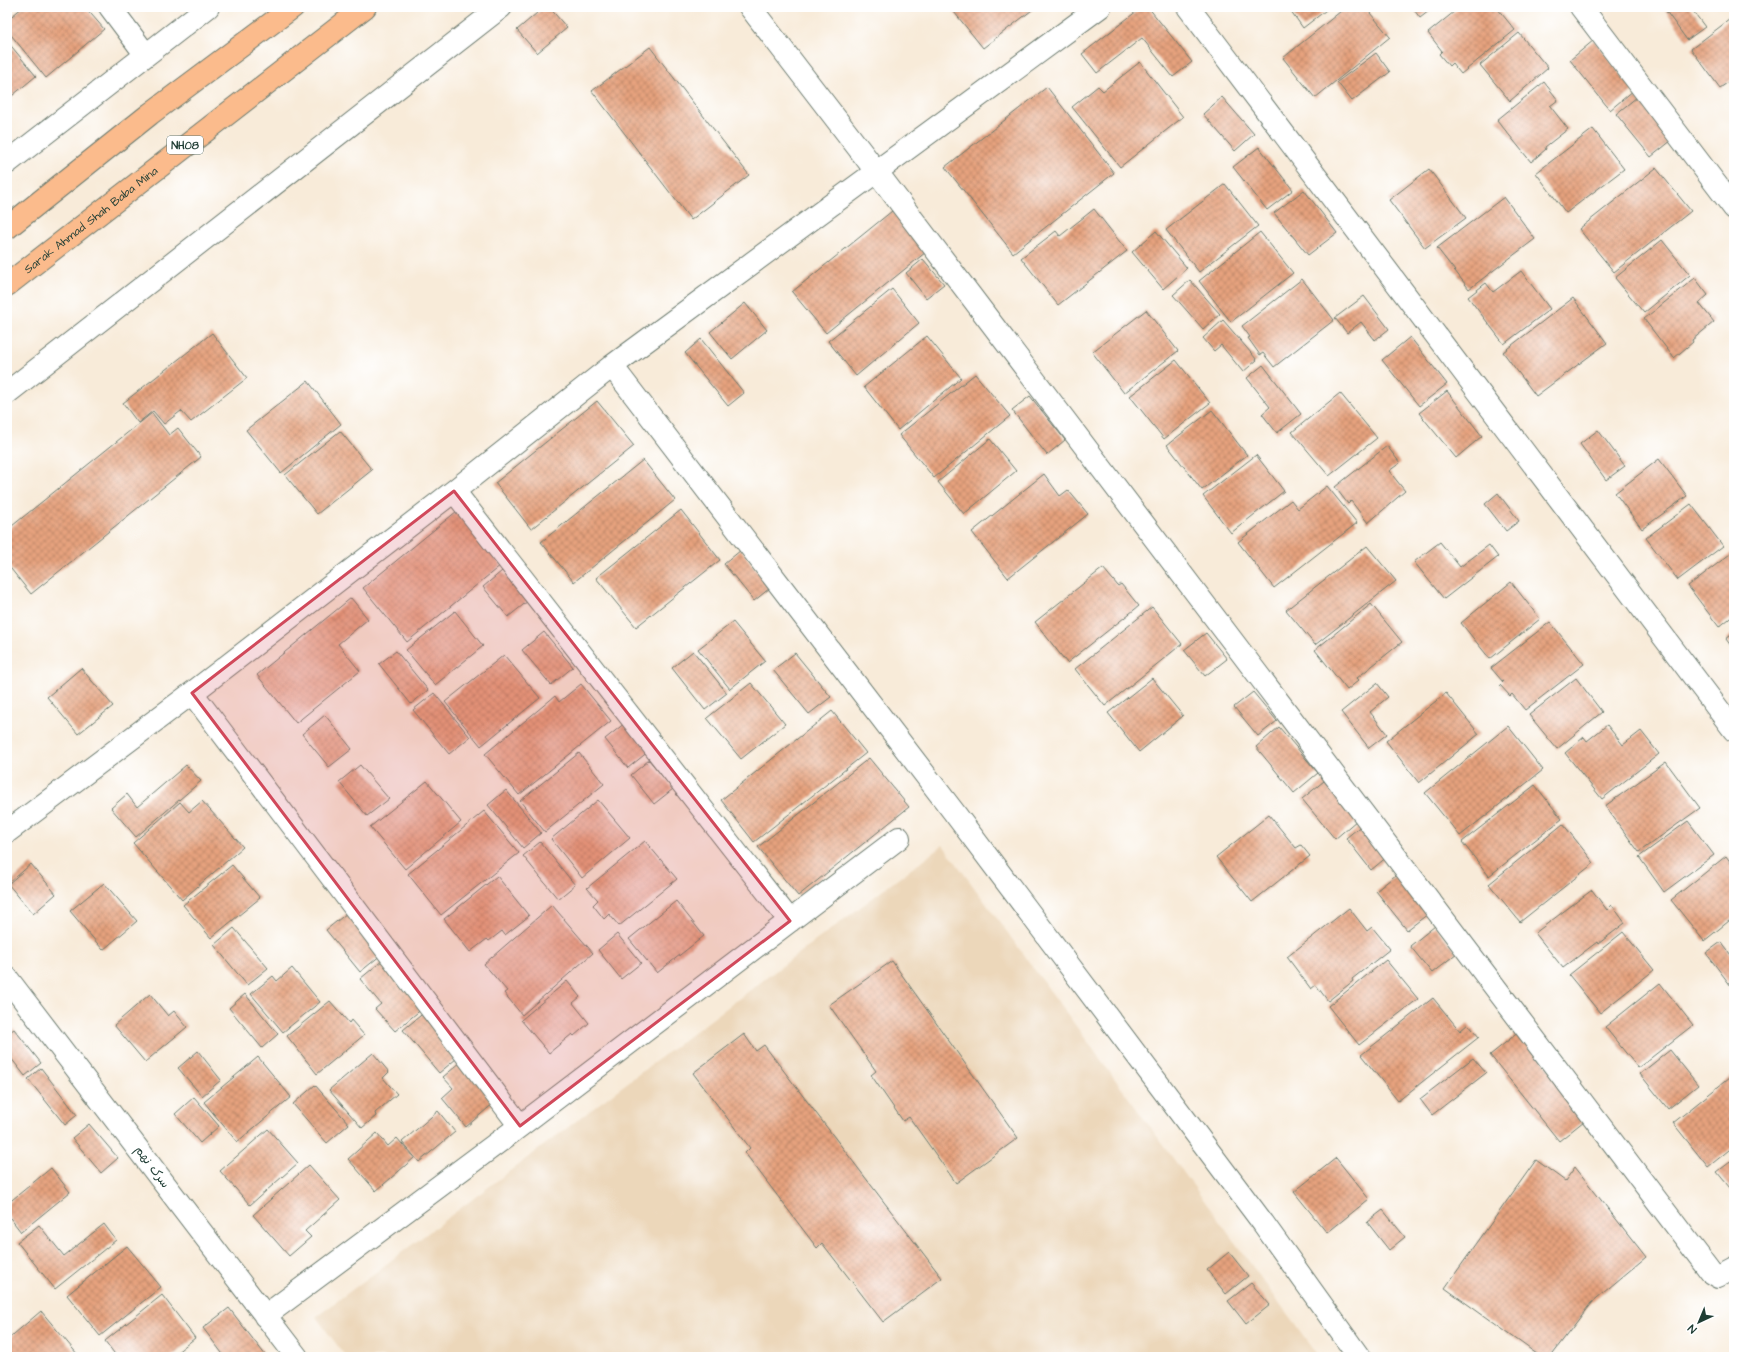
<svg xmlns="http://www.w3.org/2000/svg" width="1741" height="1364" font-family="'Architects Daughter','Playpen Sans Arabic',sans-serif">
  <defs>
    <pattern id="building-cross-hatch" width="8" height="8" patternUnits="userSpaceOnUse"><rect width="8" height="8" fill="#e6a27e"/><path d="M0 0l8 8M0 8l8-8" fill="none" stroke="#ba8568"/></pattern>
  </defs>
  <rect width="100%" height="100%" fill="#fff"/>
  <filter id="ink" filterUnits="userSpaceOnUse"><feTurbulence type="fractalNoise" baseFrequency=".025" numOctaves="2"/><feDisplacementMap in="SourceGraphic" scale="8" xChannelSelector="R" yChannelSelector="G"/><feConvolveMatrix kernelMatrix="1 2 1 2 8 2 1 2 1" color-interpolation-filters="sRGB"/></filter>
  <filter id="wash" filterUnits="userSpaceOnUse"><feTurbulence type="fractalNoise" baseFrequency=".012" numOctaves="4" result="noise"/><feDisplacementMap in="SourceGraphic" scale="16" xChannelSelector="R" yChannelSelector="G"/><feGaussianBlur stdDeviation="0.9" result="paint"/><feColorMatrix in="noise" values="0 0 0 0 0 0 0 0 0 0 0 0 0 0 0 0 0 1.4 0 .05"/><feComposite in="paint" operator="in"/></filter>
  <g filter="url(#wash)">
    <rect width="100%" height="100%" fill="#f8ebd9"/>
    <!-- built -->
    <path fill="#ecd7ba" d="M943 845 1319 1357H346L316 1317Z"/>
    <g id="blocks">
      <!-- building -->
      <path fill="url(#building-cross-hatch)" d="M23 7H85L104 29 46 78 7 30V20Z
        M544 7H549L567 28 537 53 517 30Z
        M950 7H1036L983 48Z
        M1142 7H1148L1192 62 1173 77 1142 38 1097 73 1082 54Z
        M1288 7H1330L1303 28Z
        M1346 7H1365L1390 37 1315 98 1283 58Z
        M1412 7H1434L1420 18Z
        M1460 7H1499L1497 8 1515 30 1461 74 1452 63 1449 66 1439 54 1442 51 1428 33Z
        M1663 7H1690L1705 27 1687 40Z
        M1734 16V78L1720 88 1691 49Z
        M1519 33 1548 68 1510 101 1480 65Z
        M1594 40 1634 90 1610 110 1570 60Z
        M7 41 36 76 7 100Z
        M650 47 749 175 691 220 592 91Z
        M1376 53 1390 72 1352 101 1337 82Z
        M1140 62 1183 117 1120 167 1072 107 1098 86 1103 91Z
        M1544 82 1558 100 1550 106 1568 129 1545 147 1546 149 1531 162 1497 120Z
        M1047 87 1114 173 1013 253 945 167Z
        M1222 97 1254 134 1235 151 1203 114Z
        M1637 97 1672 140 1651 157 1616 114Z
        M1593 129 1624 169 1566 213 1536 173Z
        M1259 147 1293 190 1267 210 1233 167Z
        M1656 168 1691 211 1614 272 1579 229Z
        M1429 169 1466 218 1425 248 1389 200Z
        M1225 184 1258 226 1199 272 1166 230Z
        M1304 190 1337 233 1308 255 1274 213Z
        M1504 197 1535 239 1469 289 1437 248Z
        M1094 209 1127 251 1058 305 1021 258 1056 231 1060 236Z
        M892 211 926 252 826 333 792 292Z
        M1156 231 1187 268 1163 289 1132 252Z
        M1260 232 1293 273 1231 322 1199 281Z
        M1662 240 1690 275 1644 313 1615 278Z
        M923 259 944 284 926 298 906 273Z
        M1521 271 1550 309 1504 344 1468 297 1486 283 1493 292Z
        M1695 278 1708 295 1699 303 1714 322 1692 340 1693 342 1674 358 1644 319Z
        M1302 279 1334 320 1274 367 1263 353 1260 355 1248 338 1250 337 1242 326Z
        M1190 280 1220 314 1203 329 1173 295Z
        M892 289 919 323 856 376 828 341Z
        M1364 296 1389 329 1375 340 1361 322 1347 333 1335 318Z
        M1573 298 1607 343 1536 396 1503 352Z
        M745 303 767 330 732 359 710 332Z
        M1146 310 1178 351 1124 393 1092 352Z
        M1223 320 1257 360 1243 372 1221 345 1214 351 1203 338Z
        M212 333 247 378 191 422 181 411 164 424 153 411 138 423 123 403Z
        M927 336 961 378 898 430 864 387Z
        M1410 337 1447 384 1419 406 1382 360Z
        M701 339 744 393 728 406 685 353Z
        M1176 360 1210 403 1164 439 1130 396Z
        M1263 365 1301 414 1277 433 1262 414 1270 407 1247 378Z
        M975 374 1010 416 934 478 899 435Z
        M308 381 341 424 281 473 246 430Z
        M1447 391 1482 436 1456 458 1419 413Z
        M1340 393 1377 438 1329 476 1292 432Z
        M1030 396 1065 440 1047 455 1012 410Z
        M597 401 634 446 531 529 495 483Z
        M1212 410 1247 455 1202 490 1167 445Z
        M152 413 169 435 178 428 201 457 31 594 7 564V530Z
        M1598 430 1625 466 1606 480 1580 444Z
        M340 431 372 470 317 514 285 475Z
        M990 439 1016 471 964 514 938 482Z
        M1387 446 1400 463 1389 471 1405 491 1368 523 1351 501 1348 504 1335 487Z
        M1256 455 1284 491 1231 533 1203 496Z
        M1659 459 1687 496 1642 529 1615 493Z
        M643 460 675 500 574 582 541 542Z
        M1044 474 1060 496 1068 490 1088 514 1008 578 972 532Z
        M1327 486 1357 523 1274 588 1238 542 1291 500 1298 509Z
        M1498 493 1519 521 1506 531 1485 504Z
        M1691 504 1723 546 1678 580 1646 538Z
        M681 510 720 560 636 627 596 578Z
        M457 511 501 565 407 642 363 588Z
        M1440 542 1460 567 1489 545 1498 557 1444 599 1414 562Z
        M1367 546 1396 581 1315 645 1286 610Z
        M741 550 770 588 754 601 724 564Z
        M1734 551V615L1719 627 1688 586Z
        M1103 568 1118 586 1121 584 1139 606 1067 663 1035 622Z
        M502 571 528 601 508 617 483 587Z
        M1511 582 1540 619 1490 659 1461 623Z
        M351 598 368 619 338 644 360 671 296 723 257 675Z
        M1371 604 1402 642 1357 678 1359 680 1347 690 1315 650Z
        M1152 607 1182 644 1105 706 1075 669Z
        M455 611 483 646 435 685 406 650Z
        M733 622 765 661 730 689 698 649Z
        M1550 622 1584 664 1525 710 1512 694 1510 696 1500 685 1503 682 1491 668Z
        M544 632 573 667 551 685 522 650Z
        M1206 633 1227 659 1205 676 1184 650Z
        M1734 633V650L1726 639Z
        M396 651 428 690 411 704 379 664Z
        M693 651 727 693 705 710 672 668Z
        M795 653 831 697 809 714 773 670Z
        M504 655 540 698 481 746 445 702Z
        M81 668 113 706 78 734 47 697Z
        M1152 678 1183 716 1139 752 1108 713Z
        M1576 678 1602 712 1557 749 1529 715Z
        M751 683 785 724 741 759 707 718Z
        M1377 683 1388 697 1370 712 1387 734 1369 748 1341 712Z
        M581 684 611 721 519 795 485 754 555 696 559 702Z
        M1253 692 1277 721 1258 736 1234 707Z
        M434 693 470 737 449 754 413 710Z
        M1446 693 1479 734 1419 783 1386 741Z
        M832 711 866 753 754 842 721 800Z
        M325 715 352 749 329 767 302 734Z
        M625 723 649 751 628 768 605 739Z
        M1607 725 1623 745 1641 731 1659 754 1602 799 1565 753 1584 737 1587 741Z
        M1508 726 1543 770 1460 836 1425 793Z
        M1279 727 1318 773 1294 793 1256 747Z
        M579 753 604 784 545 832 520 801Z
        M869 758 909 807 798 896 758 847Z
        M649 760 673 789 654 804 631 775Z
        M1666 762 1700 808 1639 852 1605 806Z
        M186 765 201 781 136 837 111 808 127 794 137 807Z
        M360 765 389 799 367 816 339 782Z
        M427 781 461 822 405 869 370 827Z
        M1324 781 1357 820 1335 839 1302 799Z
        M1535 785 1562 819 1489 876 1462 842Z
        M506 790 541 833 523 848 488 805Z
        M598 800 630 838 582 878 551 839Z
        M202 801 243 847 182 900 133 843 180 802 189 812Z
        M484 811 519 853 441 915 408 874Z
        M1269 815 1296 848 1301 845 1310 856 1252 902 1216 857Z
        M1368 820 1393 852 1371 870 1346 838Z
        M1688 821 1714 855 1664 892 1639 857Z
        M1563 824 1594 863 1520 922 1489 884Z
        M645 841 677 879 619 926 609 914 604 919 593 905 598 900 587 888Z
        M540 842 575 885 558 899 523 856Z
        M1726 856 1734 867V917L1704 941 1671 900Z
        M31 864 56 894 33 914 8 884Z
        M232 865 260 898 211 938 183 905Z
        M1397 874 1428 914 1407 930 1376 891Z
        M497 876 529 916 505 935 502 931 489 941 487 939 470 952 444 919Z
        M104 883 137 921 103 950 70 911Z
        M1592 890 1607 910 1612 905 1625 923 1598 944 1597 942 1563 968 1535 933Z
        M676 901 704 936 657 973 629 939Z
        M552 905 593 953 522 1015 504 993 507 991 484 964Z
        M1349 908 1367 931 1372 927 1390 949 1352 979 1353 981 1328 1001 1316 985 1311 989 1287 957Z
        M347 913 381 955 360 972 326 930Z
        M1435 926 1457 953 1432 973 1410 946Z
        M234 928 268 968 247 985 214 945Z
        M1623 932 1654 970 1600 1013 1569 975Z
        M617 934 641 963 621 979 598 950Z
        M1721 942 1734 959V990L1706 953Z
        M383 960 423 1008 395 1031 375 1009 381 1004 360 979Z
        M1386 960 1418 999 1359 1045 1328 1006Z
        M892 961 1018 1138 956 1183 909 1117 903 1121 871 1075 876 1071 829 1005Z
        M292 968 320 1002 283 1032 251 994 273 976 277 981Z
        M567 981 580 997 573 1003 589 1023 574 1036 572 1034 549 1053 521 1020Z
        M1660 983 1693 1025 1638 1068 1605 1027Z
        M150 994 168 1016 174 1011 187 1027 145 1062 114 1025Z
        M245 994 278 1034 262 1048 229 1008Z
        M1433 998 1460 1031 1468 1024 1479 1037 1398 1101 1361 1055Z
        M330 1001 349 1023 351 1020 364 1035 317 1074 287 1036Z
        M426 1011 462 1054 439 1073 403 1030Z
        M14 1029 41 1063 25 1076 7 1053V1034Z
        M1520 1031 1589 1117 1559 1141 1490 1055Z
        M744 1034 756 1051 764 1045 942 1278 883 1322 822 1243 817 1248 745 1153 750 1148 693 1073Z
        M1670 1050 1698 1085 1668 1109 1640 1074Z
        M198 1051 221 1080 202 1096 178 1068Z
        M373 1053 389 1072 383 1078 397 1094 375 1113 376 1116 362 1128 329 1090Z
        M258 1057 291 1097 237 1142 204 1102Z
        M1473 1058 1486 1073 1432 1115 1420 1099Z
        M461 1062 495 1102 466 1127 442 1098 453 1088 443 1077Z
        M41 1068 77 1115 65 1125 28 1079Z
        M1734 1074V1146L1708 1167 1673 1123Z
        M315 1085 349 1124 327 1143 293 1104Z
        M194 1097 219 1126 200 1143 175 1114Z
        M438 1111 455 1132 419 1162 402 1142Z
        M89 1124 118 1158 101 1173 72 1138Z
        M268 1129 298 1163 250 1205 220 1171Z
        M377 1133 388 1146 397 1138 414 1158 376 1191 348 1159Z
        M1336 1158 1369 1199 1327 1233 1294 1192Z
        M1734 1159V1193L1717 1172Z
        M1536 1160 1565 1181 1575 1167 1646 1257 1591 1303 1550 1357H1541L1445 1288Z
        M309 1165 340 1200 305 1231 311 1237 289 1256 253 1215Z
        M51 1168 70 1192 21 1232 7 1214V1204Z
        M1383 1210 1405 1237 1389 1250 1367 1222Z
        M104 1224 116 1240 55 1289 17 1242 39 1225 64 1256Z
        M127 1246 161 1287 100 1336 67 1295Z
        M1229 1252 1248 1276 1226 1294 1207 1270Z
        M1251 1283 1270 1305 1246 1324 1228 1301Z
        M162 1295 195 1338 171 1357H117L105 1341Z
        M229 1308 266 1356 225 1357 203 1328Z
        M41 1311 78 1355 76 1357H7V1340Z"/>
    </g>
  </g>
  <g filter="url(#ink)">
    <use href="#blocks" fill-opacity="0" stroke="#6b7a6e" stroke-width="1"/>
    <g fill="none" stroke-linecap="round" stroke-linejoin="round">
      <defs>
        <path id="minor" d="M110 7 146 55
          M750 7 876 171 1711 1272 1719 1277 1734 1269
          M1188 7 1734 730
          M1581 7 1734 208
          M7 163 208 7
          M612 366 953 811 1263 1223 1359 1357
          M7 393 501 7
          M454 491 790 921
          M192 693 520 1126
          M7 832 192 693 454 491 612 366 1100 7
          M7 978 297 1357
          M265 1316 520 1126 899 838"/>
        <g id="trunk">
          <path d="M7 228 150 114 293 7"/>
          <path id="s1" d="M7 285 365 7"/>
        </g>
      </defs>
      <!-- minor casing -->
      <use href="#minor" stroke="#6b7a6e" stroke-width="24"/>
      <!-- trunk casing -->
      <use href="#trunk" stroke="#6b7a6e" stroke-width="24"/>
      <!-- minor -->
      <use href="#minor" stroke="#fff" stroke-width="22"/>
      <!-- trunk -->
      <use href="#trunk" stroke="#fbbb8c" stroke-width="22"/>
    </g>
  </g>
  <!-- marked area -->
  <path fill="#d1495b" fill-opacity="0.2" stroke="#d1495b" stroke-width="3" stroke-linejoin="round" d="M454 491 790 921 520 1126 192 693Z"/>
  <g text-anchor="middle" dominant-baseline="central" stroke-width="3.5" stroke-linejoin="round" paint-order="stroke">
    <!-- shield labels -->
    <rect fill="#fff" stroke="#627771" stroke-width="1" x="167" y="136" width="36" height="18" rx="3"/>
    <g font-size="11" font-weight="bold" fill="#1f3d34">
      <text x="185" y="145">NH08</text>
    </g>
    <!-- street labels -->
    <g font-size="12" fill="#1f3d34" stroke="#fff">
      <text stroke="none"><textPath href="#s1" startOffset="106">Sarak Ahmad Shah Baba Mina</textPath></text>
      <text transform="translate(152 1167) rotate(53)">سرک نهم</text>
    </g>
  </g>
  <!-- margin -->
  <rect width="1741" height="1364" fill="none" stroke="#fff" stroke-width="24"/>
  <!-- north arrow -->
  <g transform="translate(1699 1322) rotate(224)" stroke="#ffffff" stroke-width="3" paint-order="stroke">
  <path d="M0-3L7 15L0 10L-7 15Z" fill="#1f3d34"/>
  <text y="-6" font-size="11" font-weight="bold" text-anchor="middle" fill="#1f3d34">N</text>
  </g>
</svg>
